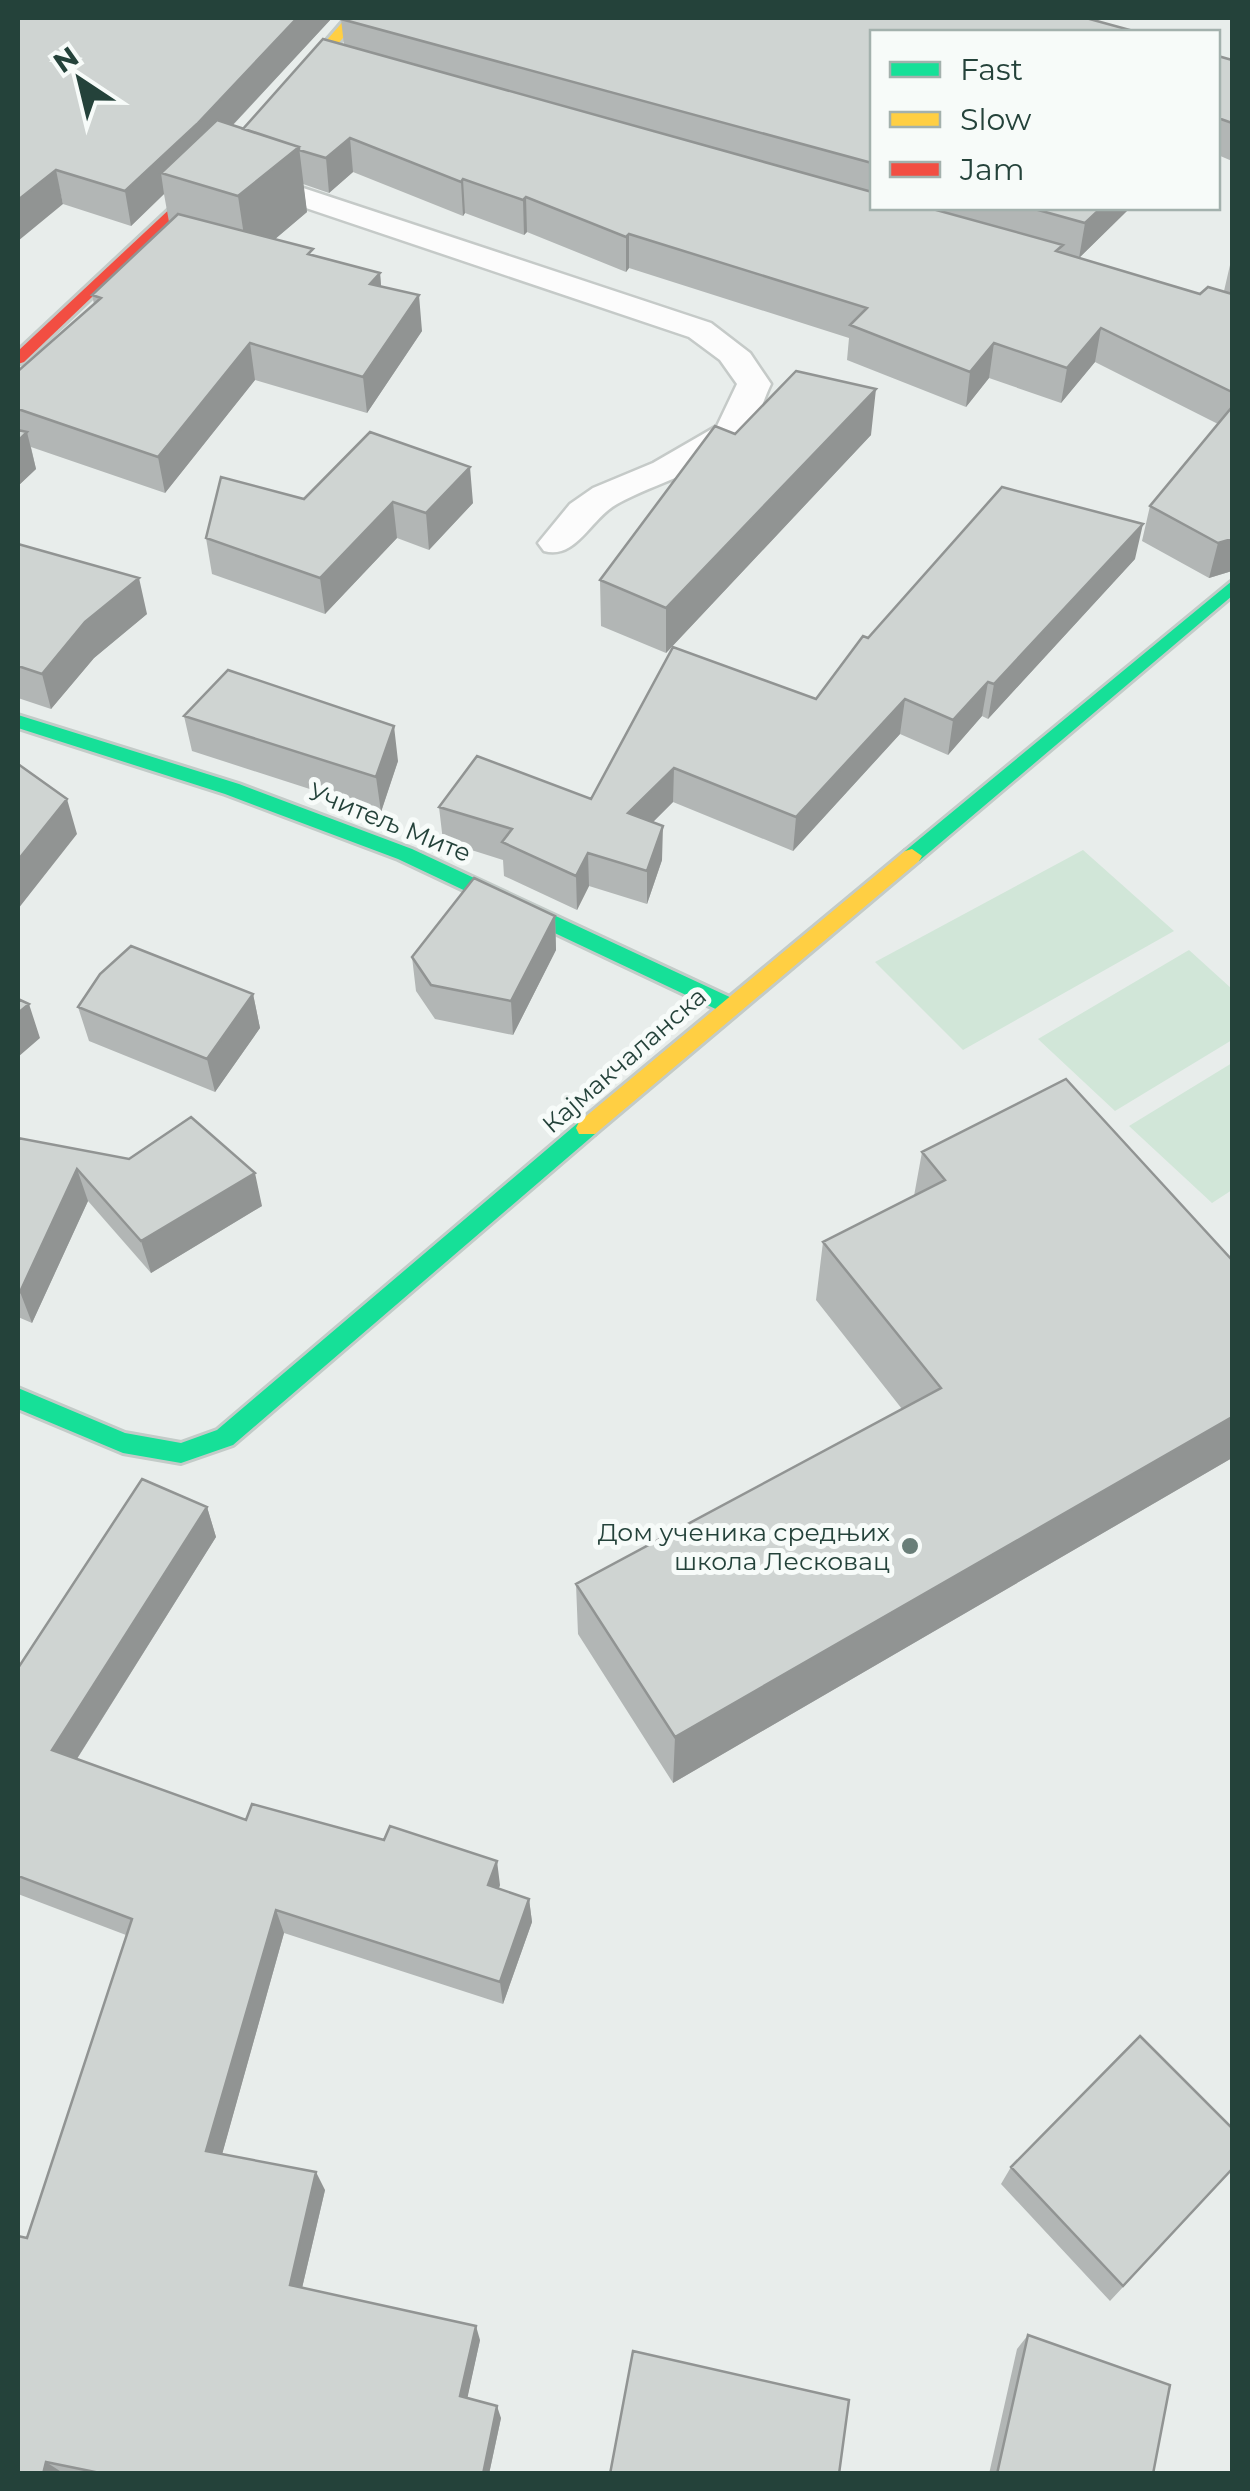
<svg xmlns="http://www.w3.org/2000/svg" width="1250" height="2491" font-family="Montserrat,sans-serif">
  <rect width="100%" height="100%" fill="#e8edeb"/>
  <!-- green -->
  <path fill="#d1e6d8" d="M1083 850 1174 931 963 1050 875 962Z
    M1189 950 1232 989V1040L1115 1111 1038 1039Z
    M1232 1063V1190L1212 1203 1129 1126Z"/>
  <g fill="none" stroke-linecap="round" stroke-linejoin="round">
    <defs>
      <path id="lane" d="M249 170 711 323 750 353 771 384C763 400 756 428 742 440 707 471 657 482 617 504 590 519 576 560 544 551L538 543 570 504 593 488 653 463 717 426 737 384 720 360 689 337 238 185 234 179 238 173Z"/>
      <path id="fast" d="M1232 581V596L919 861H905L902 856 905 851Z
        M18 715 239 784 412 849 736 1000 739 1006 736 1012H722L398 859 225 794 18 728Z
        M587 1119 595 1122 598 1128 595 1134 233 1445 181 1463 123 1453 18 1409V1388L125 1433 181 1443 217 1430 579 1122Z"/>
      <path id="slow" d="M346 18H360L289 101H279V95Z
        M912 849 922 856 919 861 595 1134H579L576 1128 579 1122 905 851Z"/>
      <path id="jam" d="M222 160 227 162V168L24 362 18 364V351Z"/>
    </defs>
    <!-- lane casing -->
    <use href="#lane" stroke="#c5cac8" stroke-width="5"/>
    <!-- fast casing -->
    <use href="#fast" stroke="#c3cbc8" stroke-width="6"/>
    <!-- slow casing -->
    <use href="#slow" stroke="#c3cbc8" stroke-width="6"/>
    <!-- jam casing -->
    <use href="#jam" stroke="#c3cbc8" stroke-width="6"/>
    <!-- lane -->
    <use href="#lane" fill="#fcfcfc" fill-rule="evenodd"/>
    <!-- fast -->
    <use href="#fast" fill="#16e098" fill-rule="evenodd"/>
    <!-- slow -->
    <use href="#slow" fill="#ffcf43" fill-rule="evenodd"/>
    <!-- jam -->
    <use href="#jam" fill="#f24e42" fill-rule="evenodd"/>
  </g>
  <!-- wall -->
  <path fill="#b2b6b5" d="M18 18H332L233 125 243 129 344 45 341 19 872 32V208H1130L1079 258 1200 294 1224 291 1230 265 1232 263V571L1209 578 1142 541 1150 506 1218 424 1095 362 1061 403 989 378 966 407 847 360 849 338 629 268 626 272 527 232 524 235 465 213 463 216 353 172 329 193 303 184 307 212 275 239 314 255 380 273 381 286 422 331 367 413 255 380 165 493 31 447 36 469 18 486V371L94 304 92 295 169 222 164 194 131 226 63 204Z
    M1218 56 1232 60V161L1218 155Z
    M735 434 871 435 666 653 601 626 600 580Z
    M304 499 473 503 429 550 397 538 325 614 212 574 206 538Z
    M18 544 147 614 94 658 51 709 18 698Z
    M1135 559 988 719 982 716 948 755 900 734 793 851 673 802 653 822 662 860 647 904 589 886 577 910 504 876 503 860 443 841 439 807 591 799 816 699 868 638Z
    M184 716 398 761 381 812 192 751Z
    M555 916 556 950 513 1035 435 1019 416 991 412 957Z
    M253 994 260 1028 215 1092 89 1041 78 1007Z
    M18 1138 262 1206 151 1273 88 1201 32 1323 18 1317Z
    M922 1152 1232 1260V1458L673 1783 578 1634 576 1584 902 1409 816 1300 823 1242 914 1196Z
    M207 1507 216 1537 77 1759 246 1820 500 1885 499 1888 529 1899 532 1922 503 2004 284 1933 222 2154 325 2190 302 2288 480 2340 467 2398 501 2418 489 2474H18L27 2238 126 1935 18 1894V1668Z
    M1011 2167 1232 2170 1110 2301 1001 2184Z
    M1028 2335 1153 2474H989L1017 2349Z"/>
  <!-- shaded-wall -->
  <path fill="#919493" d="M297 18H332L202 158 161 173 164 194 131 226 125 191Z
    M350 138 353 172 329 193 326 158Z
    M299 147 307 212 248 262 238 196Z
    M56 170 63 204 18 241V200Z
    M463 179 465 213 463 216 461 182Z
    M526 197 527 232 524 235 523 200Z
    M1101 208H1130L1079 258 1085 223Z
    M629 234V268L626 272V237Z
    M380 273 383 309 370 284Z
    M419 295 422 331 367 413 363 377Z
    M1101 328 1095 362 1061 403 1067 368Z
    M250 343 255 380 165 493 158 457Z
    M994 343 989 378 966 407 970 372Z
    M876 389 871 435 666 653V608Z
    M27 432 36 469 18 486V441Z
    M470 467 473 503 429 550 426 513Z
    M393 502 397 538 325 614 320 578Z
    M1143 524 1135 559 988 719 994 684Z
    M1232 539V571L1209 578 1218 543Z
    M139 578 147 614 94 658 51 709 42 674 85 622Z
    M988 682 982 716 948 755 953 720Z
    M905 699 900 734 793 851 796 817Z
    M394 726 398 761 381 812 376 777Z
    M674 768 673 802 628 847V813Z
    M67 799 77 834 18 909V860Z
    M663 826 662 860 647 904V871Z
    M588 853 589 886 577 910 576 876Z
    M555 916 556 950 513 1035 511 1001Z
    M253 994 260 1028 215 1092 207 1059Z
    M29 1004 40 1038 18 1057V1013Z
    M77 1169 88 1201 32 1323 20 1292Z
    M255 1173 262 1206 151 1273 141 1241Z
    M1232 1417V1458L673 1783 675 1737Z
    M207 1507 216 1537 66 1776 52 1750Z
    M497 1861 500 1885 491 1908 488 1885Z
    M529 1899 532 1922 503 2004 500 1982Z
    M276 1910 284 1933 218 2169 206 2151Z
    M316 2172 325 2190 299 2301 290 2285Z
    M476 2326 480 2340 465 2409 460 2396Z
    M497 2406 501 2418 489 2474H483Z
    M46 2462 63 2473 62 2474H43Z"/>
  <!-- building -->
  <path fill="#cfd4d2" stroke="#919493" stroke-width="2.5" d="M18 18H297L197 124 125 191 56 170 18 200Z
    M342 18H1086L1137 32H872V163L341 19Z
    M323 39 872 192V208H929L1063 245 1056 251 1200 294 1208 287 1232 294V392L1101 328 1067 368 994 343 970 372 850 325 867 308 629 234 626 237 526 197 523 200 463 179 461 182 350 138 326 158 299 150V147L243 129Z
    M1218 56 1232 60V123L1218 118Z
    M217 120 299 147 238 196 161 173Z
    M1031 208H1101L1085 223Z
    M178 214 313 249 308 254 380 273 370 284 419 295 363 377 250 343 158 457 18 409V371L101 298 92 295Z
    M796 371 876 389 666 608 600 580 715 426 735 434Z
    M1232 407V539L1218 543 1150 506Z
    M18 430 27 432 18 441Z
    M370 432 470 467 426 513 393 502 320 578 206 538 221 477 304 499Z
    M1002 487 1143 524 994 684 988 682 953 720 905 699 796 817 674 768 628 813 663 826 647 871 588 853 576 876 502 842 512 829 439 807 477 756 591 799 673 647 816 699 863 636 868 638Z
    M18 544 139 578 85 622 42 674 18 666Z
    M228 670 394 726 376 777 184 716Z
    M18 764 67 799 18 860Z
    M474 878 555 916 511 1001 431 985 412 957Z
    M131 946 253 994 207 1059 78 1007 100 974Z
    M18 999 29 1004 18 1013Z
    M1066 1079 1232 1260V1417L675 1737 576 1584 941 1388 823 1242 945 1180 922 1152Z
    M191 1117 255 1173 141 1241 77 1169 20 1292 18 1291V1138L129 1159Z
    M142 1479 207 1507 52 1750 246 1820 252 1804 384 1840 390 1826 497 1861 488 1885 529 1899 500 1982 276 1910 206 2151 316 2172 290 2285 476 2326 460 2396 497 2406 483 2474H105L46 2462 43 2474H18V2236L27 2238 132 1919 18 1876V1668Z
    M1140 2036 1232 2128V2169L1123 2286 1011 2167Z
    M1028 2335 1170 2385 1153 2474H997Z
    M633 2351 849 2400 839 2474H610Z"/>
  <!-- markers -->
  <circle fill="#697e78" stroke="#f7fbf9" stroke-width="4" cx="910" cy="1546" r="10"/>
  <g text-anchor="middle" dominant-baseline="central" stroke-width="10" stroke-linejoin="round" paint-order="stroke">
    <!-- street labels -->
    <g font-size="25" fill="#24423a" stroke="#f7fbf9">
      <text transform="translate(390 822) rotate(22)">Учитељ Мите</text>
      <text transform="translate(624 1060) rotate(-41)">Кајмакчаланска</text>
    </g>
    <!-- poi labels -->
    <g font-size="25" fill="#24423a" stroke="#f7fbf9" text-anchor="end">
      <text x="890" y="1532">Дом ученика средњих<tspan x="890" dy="29">школа Лесковац</tspan></text>
    </g>
  </g>
  <!-- border -->
  <rect width="1250" height="2491" fill="none" stroke="#24423a" stroke-width="40"/>
  <!-- legend -->
  <rect x="870" y="30" width="350" height="180" fill="#f7fbf9" stroke="#a3b1ad" stroke-width="2.5"/>
  <rect x="890" y="62" width="50" height="15" fill="#16e098" stroke="#a3b1ad" stroke-width="2.5"/>
  <text x="960" y="80" font-size="30" fill="#24423a">Fast</text>
  <rect x="890" y="112" width="50" height="15" fill="#ffcf43" stroke="#a3b1ad" stroke-width="2.5"/>
  <text x="960" y="130" font-size="30" fill="#24423a">Slow</text>
  <rect x="890" y="162" width="50" height="15" fill="#f24e42" stroke="#a3b1ad" stroke-width="2.5"/>
  <text x="960" y="180" font-size="30" fill="#24423a">Jam</text>
  <!-- north arrow -->
  <g transform="translate(80 80) rotate(325)" stroke="#f7fbf9" stroke-width="8" paint-order="stroke">
  <path d="M0-8L18 38L0 25L-18 38Z" fill="#24423a"/>
  <text y="-15" font-size="28" font-weight="bold" text-anchor="middle" fill="#24423a">N</text>
  </g>
</svg>
